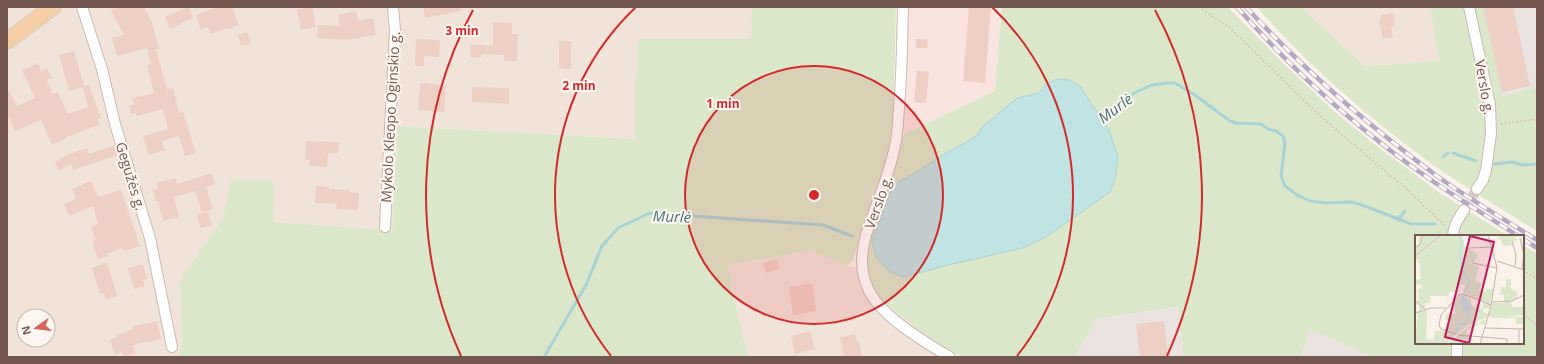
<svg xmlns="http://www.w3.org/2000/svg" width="1544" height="364" font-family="'Open Sans',sans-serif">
  <rect width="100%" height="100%" fill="#fbf2ea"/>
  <!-- residential -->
  <path fill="#f2e3d9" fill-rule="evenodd" d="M7 7H42L7 33Z
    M61 7H752V39L638 40V67L635 81V139L398 126 392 230 273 222 231 180 223 218 180 281 182 348 178 357H7V46ZM24 316H48V340H24Z
    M1301 7H1430L1439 61 1365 66Z
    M812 250 847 266 866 270 888 306 936 343 935 357H748L731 285 728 265Z"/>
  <!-- commercial -->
  <path fill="#fae4df" d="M906 7H1002L995 91 904 134 903 118Z"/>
  <!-- industrial -->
  <path fill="#ebe3e0" d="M1483 7H1537V87L1503 96Z
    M1179 307 1184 357H1075L1096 319Z
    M1310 330 1372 357H1301Z"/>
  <!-- green -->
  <path fill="#dae8c9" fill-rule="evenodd" d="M752 7H896L893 117 888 155 866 215 853 260 847 266 812 250 728 265 731 285 748 357H178L182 347 180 281 223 218 231 179 274 181 273 222 392 230 398 126 635 139V81L638 67V39H751Z
    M1002 7H1228L1285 65 1334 111 1374 144 1440 193 1508 236H1416V343H1523V245L1537 254V357H1372L1310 330 1301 357H1184L1178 307 1096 319 1075 357H963L936 343 888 306 874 289 866 270 867 248 897 162 904 134 995 91ZM1069 80 1080 86 1109 129 1023 248 952 264 903 277 872 241 890 193 898 182 907 178 948 152 977 136 981 128 1017 98 1040 93 1046 84Z
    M1257 7H1301L1365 66 1439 61 1430 7H1483L1503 96 1537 87V231C1500 208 1461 185 1425 159 1365 114 1306 64 1257 7Z"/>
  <!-- water -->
  <path fill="#c0e3e3" stroke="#a7d3d4" d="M1057 79 1069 80 1080 86 1109 130 1118 157 1115 179 1110 192 1046 237 1023 248 952 264 903 277 890 272 884 266 876 256 872 241 890 193 898 182 907 178 948 152 977 136 981 128 1017 98 1039 93 1046 84Z"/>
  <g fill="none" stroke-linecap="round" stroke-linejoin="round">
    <!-- stream -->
    <path stroke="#a7d3d4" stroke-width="3" d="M1100 120 1118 108 1134 93 1152 85 1166 83H1175L1195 95 1230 121 1236 123 1261 124 1268 129 1276 131 1283 136 1285 143 1281 176 1285 186 1297 195 1310 201 1326 203 1352 202 1365 206 1411 224H1435
      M1453 153 1476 161
      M1443 157 1448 153
      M1494 164 1512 162 1523 165 1537 164
      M1398 220 1405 211
      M544 357 586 285 602 246 618 228 650 213 823 225 852 236"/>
  </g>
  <!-- building -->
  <path fill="#eecfc4" d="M117 7H144L152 22 159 49H156L167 89 173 88 179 113 183 112 196 153 185 156 179 136 162 141 165 150 149 155 143 136 168 129 163 109 137 116 136 113 131 114 129 106 134 104 132 98 154 93 147 65 151 64 147 48 117 56 112 38 124 35 111 10Z
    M188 7 193 18 170 29 165 17Z
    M217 7H232L239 25 228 29 227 28 211 34 208 27 201 30 196 15Z
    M312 7 316 27 301 30 297 10Z
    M423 7H461V11L425 18Z
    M969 7H991L985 83 963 81Z
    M1483 7H1513L1530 86 1502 92Z
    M356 11 358 21 373 18 376 35 346 40 317 38 318 25 340 26 338 15Z
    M1393 13 1395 25 1391 26 1393 37 1383 39 1379 19H1381V15Z
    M493 22 512 23V34H518L517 61H504V55L481 54V58L470 57 471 44 493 46Z
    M247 32 251 44 241 46 238 35Z
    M416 39 440 40 439 57 424 56V66H415Z
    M916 39 928 40 927 48H916Z
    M559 41H571V69L559 68Z
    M74 51 84 86 89 85 101 118 97 119 99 125 66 137 67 138 52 145 41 120 15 131 7 114V87L17 106 35 98 22 70 38 63 41 71 47 68 52 78 47 80 53 94 58 92 68 114 88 107 83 87 69 91 59 55Z
    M917 71 929 72 926 103 914 102Z
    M572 81H587V83H594V92H572Z
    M420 83 446 85 444 112 418 110Z
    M472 87 509 88V104L472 102Z
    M306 141 339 142 338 153H328L327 167 310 166V160H305Z
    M115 145 118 155 73 170 71 164 59 171 55 162 69 154 88 148 89 154Z
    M212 173 215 184 206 187 213 209 202 213 195 191 174 197 179 217 163 221 158 201H156L153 190 158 189 156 183 176 178 177 184Z
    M91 181 98 197 121 190 140 246 124 251 123 248 107 254 108 256 98 259 92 241 96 240 91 227 98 224 93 206 69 216 64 204 76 199 72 189Z
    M316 186 329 187V189L350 190V192L359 193 358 210 336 209 337 204 315 203Z
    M208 212 212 225 201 228 197 215Z
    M777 259 779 269 766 273 763 263Z
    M107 262 117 296 106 299 104 293 100 294 92 268Z
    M143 264 147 279 143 280 145 286 134 289 128 268Z
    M812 283 816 311 793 315 789 287Z
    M157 321 161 339 133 345 136 353 124 357 122 352 115 355 110 340 117 337V335L133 329V326Z
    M1164 321 1168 357H1140L1136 324Z
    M810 331 815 349 795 354 791 336Z
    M855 334 857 342H859L862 357H844L840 337Z"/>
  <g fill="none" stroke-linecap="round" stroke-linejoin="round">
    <!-- street-tunnel -->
    <path stroke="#d9ccc3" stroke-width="10" stroke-dasharray="10 5" stroke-linecap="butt" d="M1464 210 1477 189"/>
    <defs>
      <path id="street" d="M82 7 102 69 115 124 150 238 172 347
        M903 7C902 40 902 74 899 107 898 120 898 133 895 146 889 177 875 205 866 235 853 281 873 306 909 331 923 341 936 349 950 357
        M1469 7 1490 105 1491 134 1486 170 1483 180 1477 189
        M385 227 395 30 393 7
        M1453 236C1453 226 1459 218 1464 210
        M1457 343V357"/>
      <path id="primary" d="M7 41 53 7"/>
    </defs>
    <!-- street casing -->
    <use href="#street" stroke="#ccbab1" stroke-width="12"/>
    <!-- primary casing -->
    <use href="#primary" stroke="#d8d0ce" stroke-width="18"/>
    <!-- path -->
    <path stroke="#d3b2a7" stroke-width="2" stroke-dasharray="1 3" stroke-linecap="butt" d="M1199 7 1230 28 1322 118 1410 192 1445 226
      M1501 124 1537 119
      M1523 271 1537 278
      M1523 314 1537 325"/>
    <!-- street -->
    <use href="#street" stroke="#fff" stroke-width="10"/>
    <!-- primary -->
    <use href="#primary" stroke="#f3cea9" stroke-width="16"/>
    <defs>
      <path id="rail" d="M1237 7C1294 72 1360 131 1431 180 1460 200 1489 217 1518 236
        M1246 7C1303 69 1369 126 1437 176 1469 199 1504 219 1537 240
        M1523 239 1537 248"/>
    </defs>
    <!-- rail casing -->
    <use href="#rail" stroke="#b4a9c5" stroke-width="4.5"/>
    <!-- rail -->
    <use href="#rail" stroke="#fef7f1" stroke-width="3" stroke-dasharray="9" stroke-linecap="butt"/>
  </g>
  <!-- distance rings -->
  <circle cx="814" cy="195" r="129" fill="#d62828" fill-opacity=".12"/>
  <g fill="none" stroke="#d62828" stroke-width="2">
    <circle cx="814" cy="195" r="129"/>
    <path d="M611 356A259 259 0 0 1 636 7M992 7A259 259 0 0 1 1017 356"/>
    <path d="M461 356A388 388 0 0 1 473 10M1155 10A388 388 0 0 1 1167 356"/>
  </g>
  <g text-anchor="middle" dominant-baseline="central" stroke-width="4" stroke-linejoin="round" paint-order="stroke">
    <!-- street labels -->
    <g font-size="14" fill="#74584f" stroke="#fef7f1">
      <text transform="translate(1485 87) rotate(80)">Verslo g.</text>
      <text transform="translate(390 117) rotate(-87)">Mykolo Kleopo Oginskio g.</text>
      <text transform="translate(131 176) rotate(73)">Gegužės g.</text>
      <text transform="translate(878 202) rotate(-70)">Verslo g.</text>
    </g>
    <!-- water labels -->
    <g font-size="15" font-style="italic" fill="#447677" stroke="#fef7f1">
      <text transform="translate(1115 108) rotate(-37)">Murlė</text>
      <text transform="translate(672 216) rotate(2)">Murlė</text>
    </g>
  </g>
  <!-- overview -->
  <g transform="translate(1415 235)">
    <rect width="109" height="109" fill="#fbf2ea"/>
    <path d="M0 0H26L0 21V11L5 9 3 6 5 2 2 0 0 3ZM29 0H45L50 11 63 19 58 29 64 31 60 46 66 48 64 56 70 57 71 53 78 55 75 69 48 58 50 50H41L40 57H34V61H15V68H10V74L0 77 4 75 5 71 0 67 4 65 3 54 7 53 6 49 0 50V45L6 44 4 24 0 25V22ZM85 0H109V1L98 2 104 5 96 6 97 10 88 11 86 5 82 4ZM96 44V54L102 56V64L90 67H96L97 72H107L109 60V80L73 82 78 68H89V60L85 59 87 52H91V45ZM48 59 55 64 57 71 66 74 69 68 75 69V74L69 73 68 77 73 79 72 82 50 92 31 109H0L3 77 12 75 11 104 19 105 20 96H29L36 87 30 84 32 78 40 79V73L36 69ZM87 81 109 82V94L108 89H101V83H73ZM71 84 69 90 63 88 61 92 52 95V100H57L56 104H48V109H33L53 92Z" fill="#dae8c9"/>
    <path d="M49 60 57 75 52 77 48 76 46 70V62Z" fill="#c0e3e3"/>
    <path fill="none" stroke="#c0e3e3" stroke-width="2" d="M45 0 48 8 45 14 46 34 54 46 50 58M41 97 45 89H49L54 82 53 76"/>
    <path fill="none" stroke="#c5b4ac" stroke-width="1" d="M105 3 109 20 107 34M97 6 101 20 100 31M0 13 5 9 8 0M54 13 78 12M0 21 27 0M82 26 109 35M58 28 82 33M0 66 10 74M77 67 97 66 109 60M0 78 16 73H31M70 93 109 94M41 99 26 94 24 90 26 80 44 60 48 59 76 70M43 100 92 104V109M65 109 76 71 82 32 73 0M104 109V95"/>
    <path fill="#c2185b" fill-opacity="0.15" stroke="#c2185b" stroke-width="2" d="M55 1 79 7 54 108 30 102Z"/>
    <rect width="109" height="109" fill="none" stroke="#74584f" stroke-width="2"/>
  </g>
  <circle cx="814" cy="195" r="6" fill="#d62828" stroke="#fef7f1" stroke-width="2"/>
  <g font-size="12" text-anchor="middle" font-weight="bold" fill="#d62828" stroke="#fef7f1" stroke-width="4" stroke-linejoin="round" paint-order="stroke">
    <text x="462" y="35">3 min</text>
    <text x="579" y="90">2 min</text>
    <text x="723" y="108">1 min</text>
  </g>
  <!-- border -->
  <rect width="1544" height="364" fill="none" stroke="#74584f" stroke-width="16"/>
  <!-- north arrow -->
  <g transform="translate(36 328) rotate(256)"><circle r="19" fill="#fef7f1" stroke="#c7b7b0"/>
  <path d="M0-3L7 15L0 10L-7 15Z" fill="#da665b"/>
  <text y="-6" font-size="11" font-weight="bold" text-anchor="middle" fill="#74584f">N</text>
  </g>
</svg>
